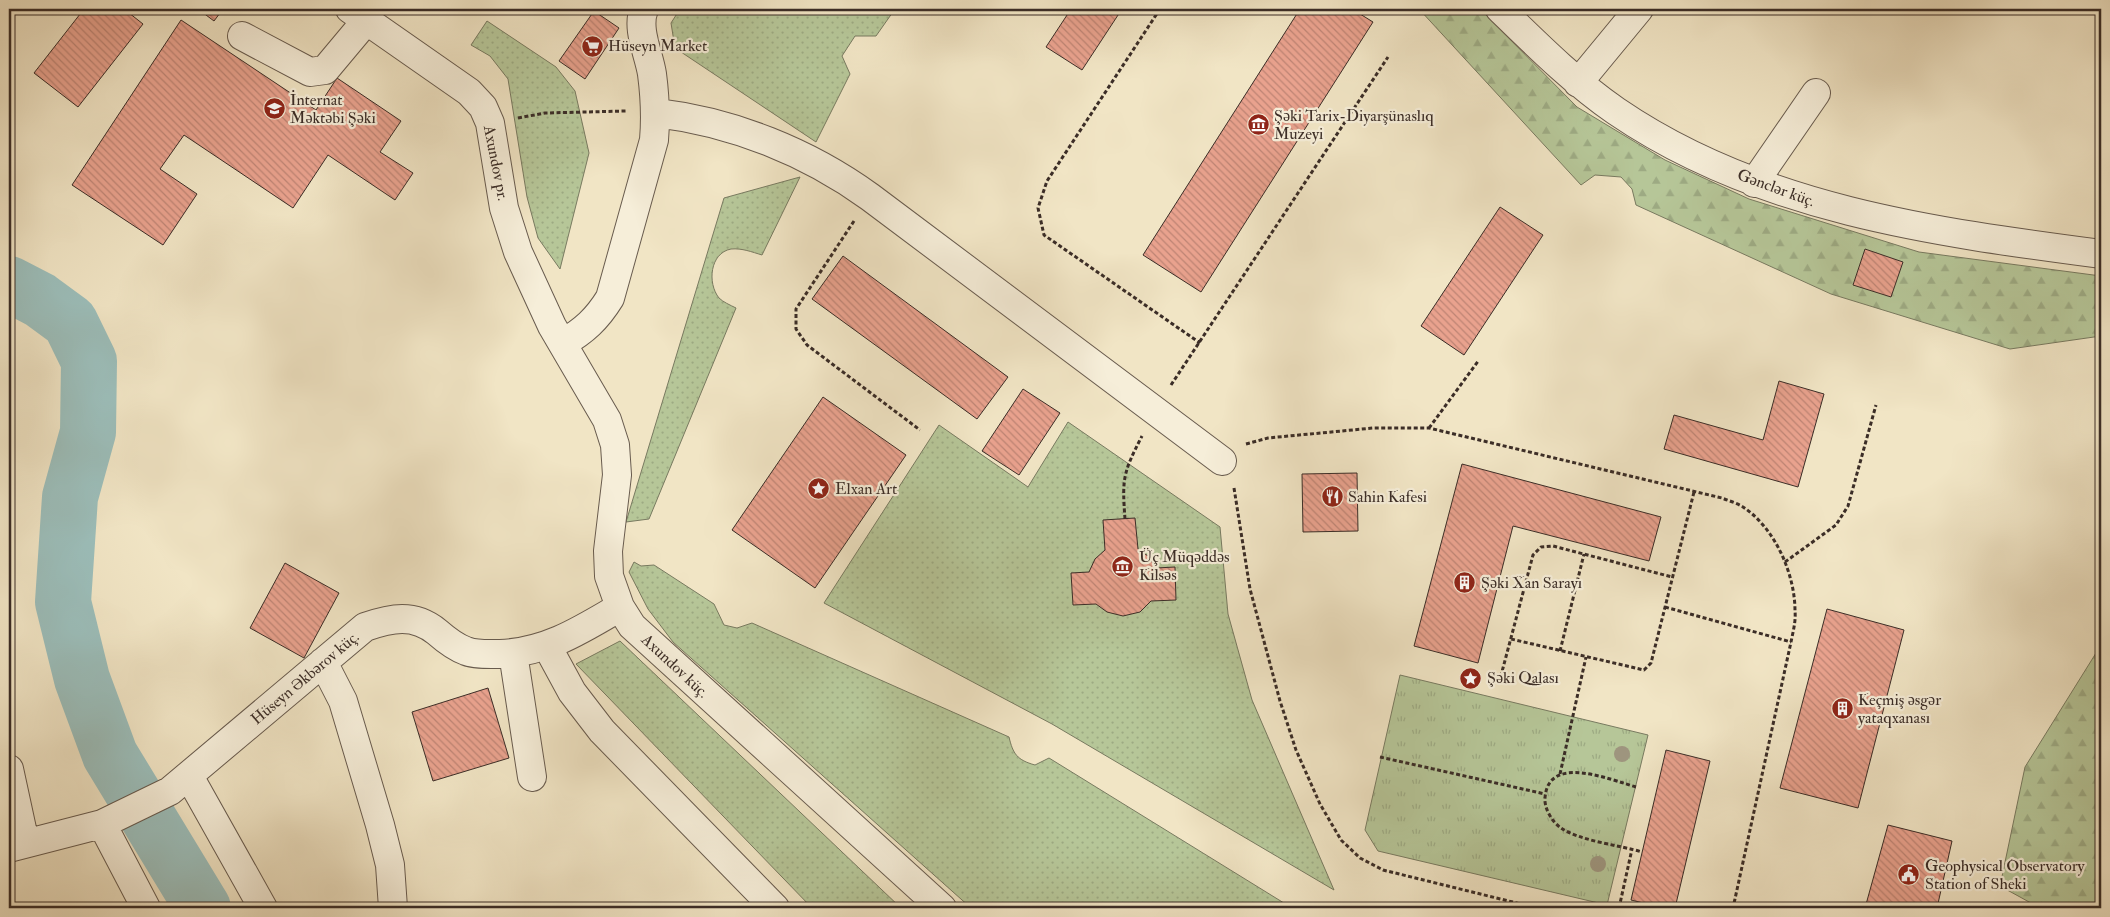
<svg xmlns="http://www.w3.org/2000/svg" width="2110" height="917" font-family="'IM FELL Double Pica',serif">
  <defs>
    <pattern id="grass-dots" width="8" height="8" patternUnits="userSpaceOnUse" patternTransform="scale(1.25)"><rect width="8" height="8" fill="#b6c698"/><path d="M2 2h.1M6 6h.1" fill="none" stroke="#9daa83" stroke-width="1.8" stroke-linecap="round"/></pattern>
    <pattern id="forest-firs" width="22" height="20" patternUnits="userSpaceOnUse" patternTransform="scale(1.25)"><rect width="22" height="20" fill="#b6c698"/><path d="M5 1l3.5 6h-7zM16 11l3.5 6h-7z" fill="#9daa83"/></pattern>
    <pattern id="park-tufts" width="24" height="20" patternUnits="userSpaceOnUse" patternTransform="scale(1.25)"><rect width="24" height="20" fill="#b6c698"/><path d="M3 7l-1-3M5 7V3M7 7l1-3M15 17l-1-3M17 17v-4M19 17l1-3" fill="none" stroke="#9daa83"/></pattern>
    <pattern id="building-back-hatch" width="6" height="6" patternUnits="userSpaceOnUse" patternTransform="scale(1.25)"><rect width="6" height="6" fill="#e9a28e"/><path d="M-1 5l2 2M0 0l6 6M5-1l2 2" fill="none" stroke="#be8474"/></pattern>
  </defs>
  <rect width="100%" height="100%" fill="#f1e5c5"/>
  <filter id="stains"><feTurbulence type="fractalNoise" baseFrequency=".004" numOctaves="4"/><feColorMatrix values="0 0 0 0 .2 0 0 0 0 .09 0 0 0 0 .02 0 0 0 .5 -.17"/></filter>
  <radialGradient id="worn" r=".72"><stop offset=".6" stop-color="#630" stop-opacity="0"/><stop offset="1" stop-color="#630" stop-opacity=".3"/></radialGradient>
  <!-- grass -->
  <path fill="url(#grass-dots)" stroke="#787a60" d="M680 9H895L876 36H855L842 56 850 74 816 142 675 48 671 23Z
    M487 21 556 67 575 91 589 153 560 269 538 238 527 197 508 79 490 56 471 45Z
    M800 177 762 255C752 252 742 248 731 249 710 253 707 283 719 298 723 302 730 305 736 308L649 519 626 522 724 198Z
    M1068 422 1220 527 1228 614 1252 700 1334 890 1052 724 824 603 939 425 1028 487Z
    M634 562 641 566 654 565 714 604 724 625 737 628 752 623 1009 737C1013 754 1017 760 1035 765L1049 758 1292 908H971L673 642 648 609 629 572Z
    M620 641 901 908H812L576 664Z"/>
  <!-- forest -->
  <path fill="url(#forest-firs)" stroke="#787a60" d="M1419 9H1480L1577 107 1665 160 1749 199 1919 252 2101 276V336L2010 349 1831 294 1636 205 1632 189 1621 177 1595 175 1581 185Z
    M2101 645V908H2040L2000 886 2025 767Z"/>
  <!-- park -->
  <path fill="url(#park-tufts)" stroke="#787a60" d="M1400 675 1648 735 1607 905 1378 851 1365 830Z"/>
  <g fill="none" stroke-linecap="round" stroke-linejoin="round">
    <!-- river -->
    <path stroke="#9cbeba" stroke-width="56" d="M9 284 40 300 70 322 89 361 88 432 70 497 63 602 82 679 110 755 203 908"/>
  </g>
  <!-- building -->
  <path fill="url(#building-back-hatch)" stroke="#3b2d27" d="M84 9H124L143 24 78 107 34 73Z
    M198 9H223L214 21Z
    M1071 9H1122L1082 70 1046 47Z
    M1300 9H1352L1373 22 1201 292 1143 255Z
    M594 11 619 28 585 79 559 61Z
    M181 20 316 110 337 78 401 121 380 152 413 173 395 200 328 155 293 208 184 135 160 169 197 194 163 245 72 185Z
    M1500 207 1543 235 1464 355 1421 326Z
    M1865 249 1903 262 1891 297 1853 285Z
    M843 256 1008 377 977 419 812 299Z
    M1779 381 1824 394 1798 487 1664 449 1674 415 1763 440Z
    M1023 389 1060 413 1019 475 982 451Z
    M823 397 906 455 815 588 732 530Z
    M1462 464 1661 517 1649 561 1513 526 1478 663 1414 646Z
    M1357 473 1358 531 1303 532 1302 474Z
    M1135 518 1138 549 1148 556 1156 568 1175 567 1176 600 1151 601 1140 612 1123 616 1107 612 1096 604 1073 605 1071 573 1089 572 1095 559 1105 550 1103 520Z
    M285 563 339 593 304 658 250 628Z
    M1827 609 1904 630 1858 808 1780 788Z
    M488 688 509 758 433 781 412 712Z
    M1666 750 1710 761 1675 908H1664L1631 900Z
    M1888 825 1952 841 1937 908H1865Z"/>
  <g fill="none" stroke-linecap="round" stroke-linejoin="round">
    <defs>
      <path id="minor" d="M350 9 469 92 483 107 490 123 504 208 518 252 552 326 607 420 615 445 617 475 608 551 609 576 620 607 632 626 942 908
        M1500 9C1537 45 1574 82 1616 111 1759 209 1934 232 2101 254
        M242 36 310 72 325 70 366 21
        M1578 83 1639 9
        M657 113C733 122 808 152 870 197L1222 461
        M1754 183 1816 93
        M563 343C584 331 597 319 610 298L654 140C656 117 655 97 652 74 649 54 636 29 644 9
        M547 646 572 692 602 731 775 908
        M513 653 532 777
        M323 662 343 701 380 825 390 865 393 908
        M9 769 25 843
        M189 776 263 908
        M102 824 146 908
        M9 848 102 824 170 791 365 627C391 618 414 613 437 632 445 639 455 647 466 651 476 655 489 654 500 654 547 652 581 630 620 607"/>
    </defs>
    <!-- minor casing -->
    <use href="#minor" stroke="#685b4e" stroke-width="30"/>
    <!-- path -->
    <path stroke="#3b2d27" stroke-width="3" stroke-dasharray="4 2.5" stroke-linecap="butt" d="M1160 9 1047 181 1038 208 1044 235 1200 343
      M518 118 545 113 626 111
      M854 221 796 309V329L807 345 920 430
      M1171 385 1388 57
      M1429 428 1479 360
      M1246 444 1268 438 1373 428H1429L1722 498C1729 501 1737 503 1743 507 1775 528 1795 574 1795 611 1796 621 1793 632 1791 642L1733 908
      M1234 488 1250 589 1280 701 1296 750 1320 804 1341 840 1360 858 1383 870 1537 908
      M1125 519C1122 478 1123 473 1142 436
      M1785 562 1836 525 1848 506 1876 405
      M1665 607 1791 642
      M1511 639 1644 670 1651 663 1694 492
      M1560 651 1584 554
      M1499 683 1533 555 1541 547 1553 546 1672 577
      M1380 757 1545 794
      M1560 774 1586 657
      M1636 787C1611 780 1548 753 1545 798 1544 808 1552 822 1561 828 1580 841 1619 845 1642 852
      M1619 908 1632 849"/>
    <!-- minor -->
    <use href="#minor" stroke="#f6eed9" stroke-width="28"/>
  </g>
  <!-- trees -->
  <g fill="#9e957e">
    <circle cx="1622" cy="754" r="8"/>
    <circle cx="1598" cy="864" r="8"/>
  </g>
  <!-- icons -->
  <defs>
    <symbol id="supermarket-disc" viewBox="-11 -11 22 22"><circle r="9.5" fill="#8f2418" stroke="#f6eed9"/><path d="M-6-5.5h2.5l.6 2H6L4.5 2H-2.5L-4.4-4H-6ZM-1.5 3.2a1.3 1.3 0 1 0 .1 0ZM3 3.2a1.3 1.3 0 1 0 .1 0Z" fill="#fff"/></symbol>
    <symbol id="school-disc" viewBox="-11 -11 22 22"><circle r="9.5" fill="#8f2418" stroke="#f6eed9"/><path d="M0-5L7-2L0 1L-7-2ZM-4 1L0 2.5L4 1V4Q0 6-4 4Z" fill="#fff"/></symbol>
    <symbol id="museum-disc" viewBox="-11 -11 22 22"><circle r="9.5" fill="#8f2418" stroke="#f6eed9"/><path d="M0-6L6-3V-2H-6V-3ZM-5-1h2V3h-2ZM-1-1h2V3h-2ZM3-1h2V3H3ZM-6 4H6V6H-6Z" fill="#fff"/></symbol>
    <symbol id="sight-disc" viewBox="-11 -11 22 22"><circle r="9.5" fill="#8f2418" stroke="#f6eed9"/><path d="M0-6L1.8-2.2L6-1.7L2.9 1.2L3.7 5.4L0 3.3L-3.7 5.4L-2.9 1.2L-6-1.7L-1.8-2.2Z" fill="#fff"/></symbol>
    <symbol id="restaurant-disc" viewBox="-11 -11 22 22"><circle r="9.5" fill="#8f2418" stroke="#f6eed9"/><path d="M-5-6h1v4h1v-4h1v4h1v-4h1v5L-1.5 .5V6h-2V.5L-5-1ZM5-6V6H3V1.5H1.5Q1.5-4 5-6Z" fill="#fff"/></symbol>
    <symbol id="building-disc" viewBox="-11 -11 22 22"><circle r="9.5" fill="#8f2418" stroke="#f6eed9"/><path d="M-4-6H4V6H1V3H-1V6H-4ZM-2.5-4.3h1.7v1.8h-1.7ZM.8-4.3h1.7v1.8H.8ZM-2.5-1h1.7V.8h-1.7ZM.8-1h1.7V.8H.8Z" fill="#fff"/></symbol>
    <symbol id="civic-disc" viewBox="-11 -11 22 22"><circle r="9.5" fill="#8f2418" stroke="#f6eed9"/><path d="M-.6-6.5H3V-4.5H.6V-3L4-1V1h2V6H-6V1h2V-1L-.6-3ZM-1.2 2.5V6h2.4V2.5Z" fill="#fff"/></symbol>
  </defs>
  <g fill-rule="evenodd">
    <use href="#supermarket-disc" x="580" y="34" width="25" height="25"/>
    <use href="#school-disc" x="262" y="96" width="25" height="25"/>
    <use href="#museum-disc" x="1246" y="112" width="25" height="25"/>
    <use href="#sight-disc" x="806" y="476" width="25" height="25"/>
    <use href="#restaurant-disc" x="1320" y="484" width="25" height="25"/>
    <use href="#museum-disc" x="1110" y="554" width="25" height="25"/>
    <use href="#building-disc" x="1452" y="570" width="25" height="25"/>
    <use href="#sight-disc" x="1458" y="666" width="25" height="25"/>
    <use href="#building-disc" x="1830" y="696" width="25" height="25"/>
    <use href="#civic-disc" x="1896" y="862" width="25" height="25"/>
  </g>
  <g text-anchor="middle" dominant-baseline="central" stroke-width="4.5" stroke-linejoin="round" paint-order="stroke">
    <!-- poi labels -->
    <g font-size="16" fill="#3b2d27" stroke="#f6eed9" text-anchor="start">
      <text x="608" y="46">Hüseyn Market</text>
      <text x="290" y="100">İnternat<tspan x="290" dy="18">Məktəbi Şəki</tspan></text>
      <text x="1274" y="116">Şəki Tarix-Diyarşünaslıq<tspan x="1274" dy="18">Muzeyi</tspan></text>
      <text x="835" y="489">Elxan Art</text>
      <text x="1348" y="497">Sahin Kafesi</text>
      <text x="1139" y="557">Üç Müqəddəs<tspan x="1139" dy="18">Kilsəs</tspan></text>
      <text x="1481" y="583">Şəki Xan Sarayı</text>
      <text x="1487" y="678">Şəki Qalası</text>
      <text x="1858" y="700">Keçmiş əsgər<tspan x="1858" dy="18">yataqxanası</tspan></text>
      <text x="1925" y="866">Geophysical Observatory<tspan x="1925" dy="18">Station of Sheki</tspan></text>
    </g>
    <!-- street labels -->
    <g font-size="16" fill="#3b2d27" stroke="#f6eed9">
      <text transform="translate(496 163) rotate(79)">Axundov pr.</text>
      <text transform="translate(1776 188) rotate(20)">Gənclər küç.</text>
      <text transform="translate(675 666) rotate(43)">Axundov küç.</text>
      <text transform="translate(305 678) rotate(-40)">Hüseyn Əkbərov küç.</text>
    </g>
  </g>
  <!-- margin -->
  <rect width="2110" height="917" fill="none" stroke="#f1e5c5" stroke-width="30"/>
  <rect x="10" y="10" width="2090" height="897" fill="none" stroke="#3b2d27" stroke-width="2.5"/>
  <rect x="15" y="15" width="2080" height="887" fill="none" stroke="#3b2d27"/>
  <rect width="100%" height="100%" filter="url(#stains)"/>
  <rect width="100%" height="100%" fill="url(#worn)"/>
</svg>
